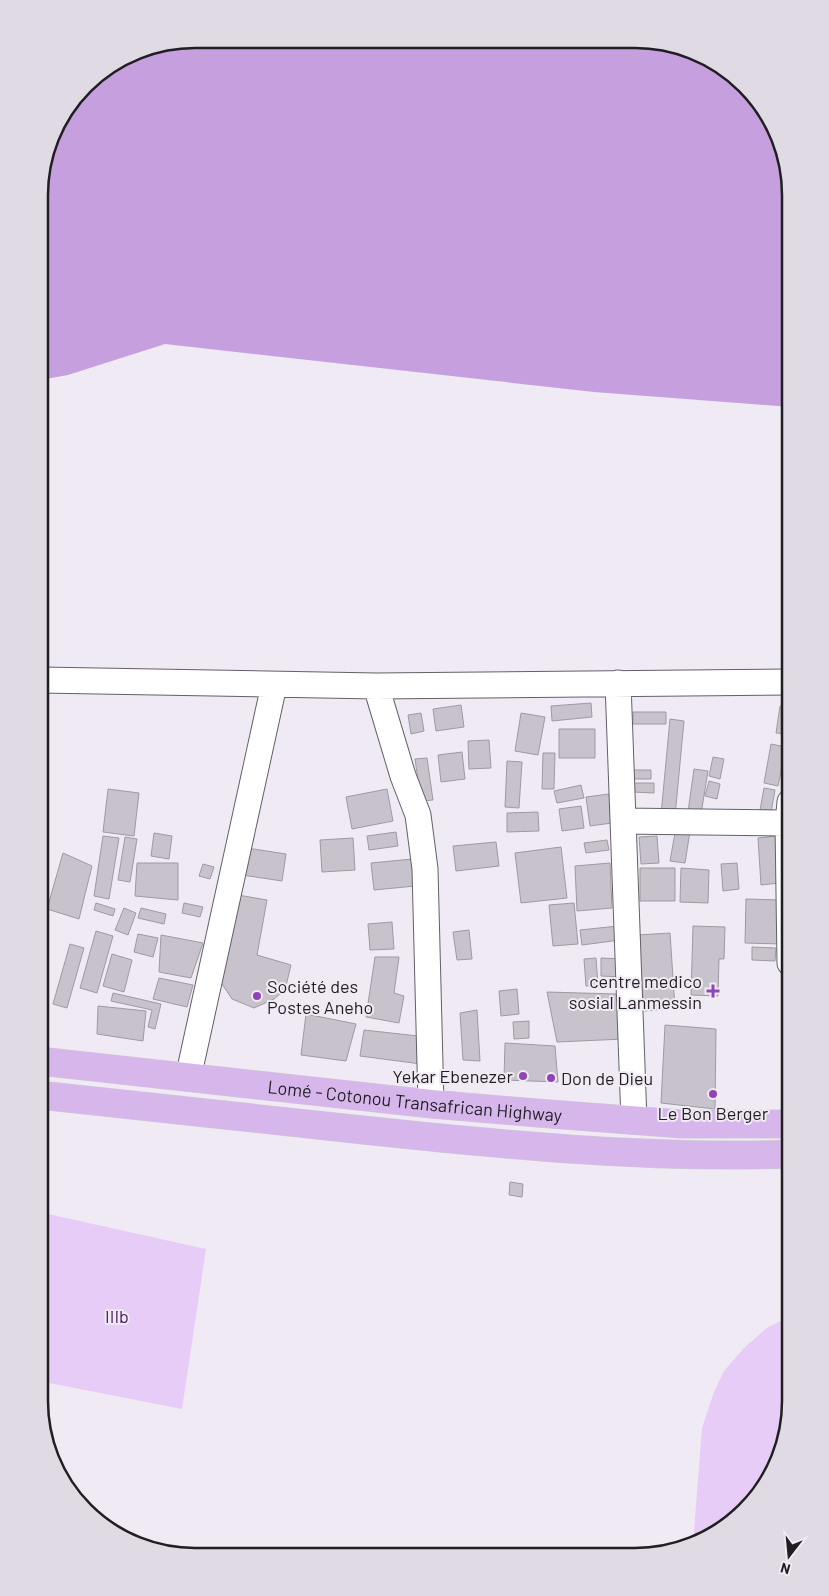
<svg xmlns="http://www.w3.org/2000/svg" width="829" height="1596" font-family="Barlow,sans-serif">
  <rect width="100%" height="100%" fill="#f0eaf4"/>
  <!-- green -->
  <path fill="#e6ccf7" d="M39 1212 206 1249 182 1409 39 1381Z
    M790 1317V1412L779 1461 758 1497 721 1531 693 1545 702 1428 714 1392 724 1371 744 1348 768 1327Z"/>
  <!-- water -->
  <path fill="#c6a0de" d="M194 39 665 42 737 78 782 145 790 194V407L594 392 165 344 68 375 40 380V174L55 125 92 78 135 50Z"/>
  <!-- building -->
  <path fill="#c7c2cb" stroke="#9f99a2" d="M591 703 592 717 552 721 551 706Z
    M461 705 464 727 436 731 433 709Z
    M780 706 790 708 789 734 776 733Z
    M633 712H666V724H633Z
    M421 713 424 731 411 734 408 715Z
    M521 713 545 717 538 755 515 751Z
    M670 719 684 721 675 816 661 815Z
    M559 729H595V758H559Z
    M489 740 491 768 469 769 468 741Z
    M771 744 786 747 778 786 764 783Z
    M462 752 465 779 441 782 438 755Z
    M543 753H555L554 789H542Z
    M713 757 724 759 720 779 709 776Z
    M427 758 433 800 421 801 415 759Z
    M507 761 522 762 519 808 505 807Z
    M694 769 708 771 701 814 688 812Z
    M631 770H651V779H630Z
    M709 781 720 784 717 799 705 796Z
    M634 783H654V793L633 792Z
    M581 785 584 798 557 803 554 791Z
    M764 788 775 790 770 818 759 816Z
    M108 789 139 793 134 836 103 832Z
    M387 789 393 821 352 829 346 797Z
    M609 794 612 823 590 826 586 797Z
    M581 806 584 828 562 831 559 809Z
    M538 812 539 831 507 832V813Z
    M677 822 691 825 685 863 670 861Z
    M396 832 398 846 369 850 367 836Z
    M154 833 172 836 169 859 151 856Z
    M103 836 119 838 109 899 94 896Z
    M657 836 659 863 641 864 639 837Z
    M776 836 779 883 761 885 758 838Z
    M125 837 137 839 130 882 118 880Z
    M353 838 355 870 322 872 320 840Z
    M607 840 609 850 586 853 584 843Z
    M496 842 499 866 456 871 453 846Z
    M561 847 567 898 521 903 515 853Z
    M247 848 286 854 282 881 242 875Z
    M63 853 92 866 79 919 47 909Z
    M412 859 415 886 374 890 371 863Z
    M137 863H178V900L135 896Z
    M610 863 612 908 577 911 575 866Z
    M737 863 739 889 723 891 721 864Z
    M203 864 214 867 210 879 199 876Z
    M640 868H675V901H640Z
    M681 868 709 870 708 903 680 902Z
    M232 894 267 900 257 955 291 965 285 990 274 999 254 1008 232 999 220 981Z
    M746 899 782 900 781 944 745 943Z
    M96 903 115 909 113 916 94 910Z
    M184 903 203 907 200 917 182 913Z
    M574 903 578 944 553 946 549 905Z
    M124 908 136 913 128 935 115 930Z
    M141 908 166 914 164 924 138 918Z
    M392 922 394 949 370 950 368 924Z
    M618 926 620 940 582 945 580 930Z
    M693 926 725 927 724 959H719L718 996 691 995Z
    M469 930 472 959 457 960 453 932Z
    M96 931 113 936 97 993 80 988Z
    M670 933 675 1008 644 1011 638 935Z
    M138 934 158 938 153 957 134 952Z
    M161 935 203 943 191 978 159 972Z
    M70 944 84 948 67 1008 53 1004Z
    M752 947 776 948 775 961 752 960Z
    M112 954 132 960 124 992 103 986Z
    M375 957H399L394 993 404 996 399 1023 366 1017Z
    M596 958 598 985 586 986 584 959Z
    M601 958 624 959 623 977 601 976Z
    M159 978 193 985 187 1007 153 999Z
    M517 989 519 1014 501 1016 499 991Z
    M547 992 616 994 624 1039 557 1042Z
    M113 993 161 1004 155 1029 148 1027 152 1010 111 1001Z
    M98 1006 146 1011 143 1041 97 1034Z
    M477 1010 480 1061 463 1060 460 1013Z
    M306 1014 356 1024 346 1061 301 1055Z
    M529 1021V1038L514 1039 513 1022Z
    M665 1025 716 1029 715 1109 661 1103Z
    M364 1030 418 1036 421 1064 360 1056Z
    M505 1043 555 1046 558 1082 504 1080Z
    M510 1182 523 1184 522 1197 509 1195Z"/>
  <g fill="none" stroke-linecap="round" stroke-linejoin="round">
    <defs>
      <path id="minor" d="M40 680 376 686 790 682
        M618 683 634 1121
        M376 686 403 776 418 815 425 869 431 1104
        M623 821 788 823
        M790 963 788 823 790 802
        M188 1078 274 685"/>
      <g id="trunk">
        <path id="s1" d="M39 1061 431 1104 537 1113 681 1124H790"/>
        <path d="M39 1095C147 1107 255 1118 363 1130 505 1145 647 1159 790 1154"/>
      </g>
    </defs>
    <!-- minor casing -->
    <use href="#minor" stroke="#645f68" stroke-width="27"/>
    <!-- trunk casing -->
    <use href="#trunk" stroke="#cecece" stroke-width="29"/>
    <!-- minor -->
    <use href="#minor" stroke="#fff" stroke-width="25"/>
    <!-- trunk -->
    <use href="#trunk" stroke="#d7b6ec" stroke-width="28"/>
  </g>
  <!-- markers -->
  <g fill="#9045b7" stroke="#f0eaf4" stroke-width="2">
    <path d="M710.5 983.5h5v5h5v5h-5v5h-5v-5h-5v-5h5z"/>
    <circle cx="257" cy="996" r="5"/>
    <circle cx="523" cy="1076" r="5"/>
    <circle cx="551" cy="1078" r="5"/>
    <circle cx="713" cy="1094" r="5"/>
  </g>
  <g text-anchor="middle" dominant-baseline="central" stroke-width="4" stroke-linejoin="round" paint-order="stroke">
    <!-- poi labels -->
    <g font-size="18" fill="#201e21" stroke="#f0eaf4" text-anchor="end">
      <text x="702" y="981">centre medico<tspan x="702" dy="21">sosial Lanmessin</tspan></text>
      <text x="267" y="986" text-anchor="start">Société des<tspan x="267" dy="21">Postes Aneho</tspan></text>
      <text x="513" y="1076">Yekar Ebenezer</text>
      <text x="561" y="1078" text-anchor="start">Don de Dieu</text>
      <text x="713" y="1113" text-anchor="middle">Le Bon Berger</text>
    </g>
    <!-- street labels -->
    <g font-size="18" fill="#201e21" stroke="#f0eaf4">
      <text stroke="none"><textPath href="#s1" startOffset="378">Lomé - Cotonou Transafrican Highway</textPath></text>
    </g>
    <!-- park labels -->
    <g font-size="18" fill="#491861" stroke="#f0eaf4">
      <text x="117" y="1316">IIIb</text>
    </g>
  </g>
  <!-- crop -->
  <path d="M0 0H829V1596H0ZM195 48H635A147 147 0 0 1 782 195V1401A147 147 0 0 1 635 1548H195A147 147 0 0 1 48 1401V195A147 147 0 0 1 195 48Z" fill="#dfdae3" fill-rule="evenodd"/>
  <path fill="none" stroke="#201e21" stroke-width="2.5" d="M195 48H635A147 147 0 0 1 782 195V1401A147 147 0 0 1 635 1548H195A147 147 0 0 1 48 1401V195A147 147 0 0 1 195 48Z"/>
  <!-- north arrow -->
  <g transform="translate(789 1556) rotate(196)" stroke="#f0eaf4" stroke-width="4" paint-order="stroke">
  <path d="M0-4L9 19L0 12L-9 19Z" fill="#201e21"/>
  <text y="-8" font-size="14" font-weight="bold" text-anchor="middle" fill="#201e21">N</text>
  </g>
</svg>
